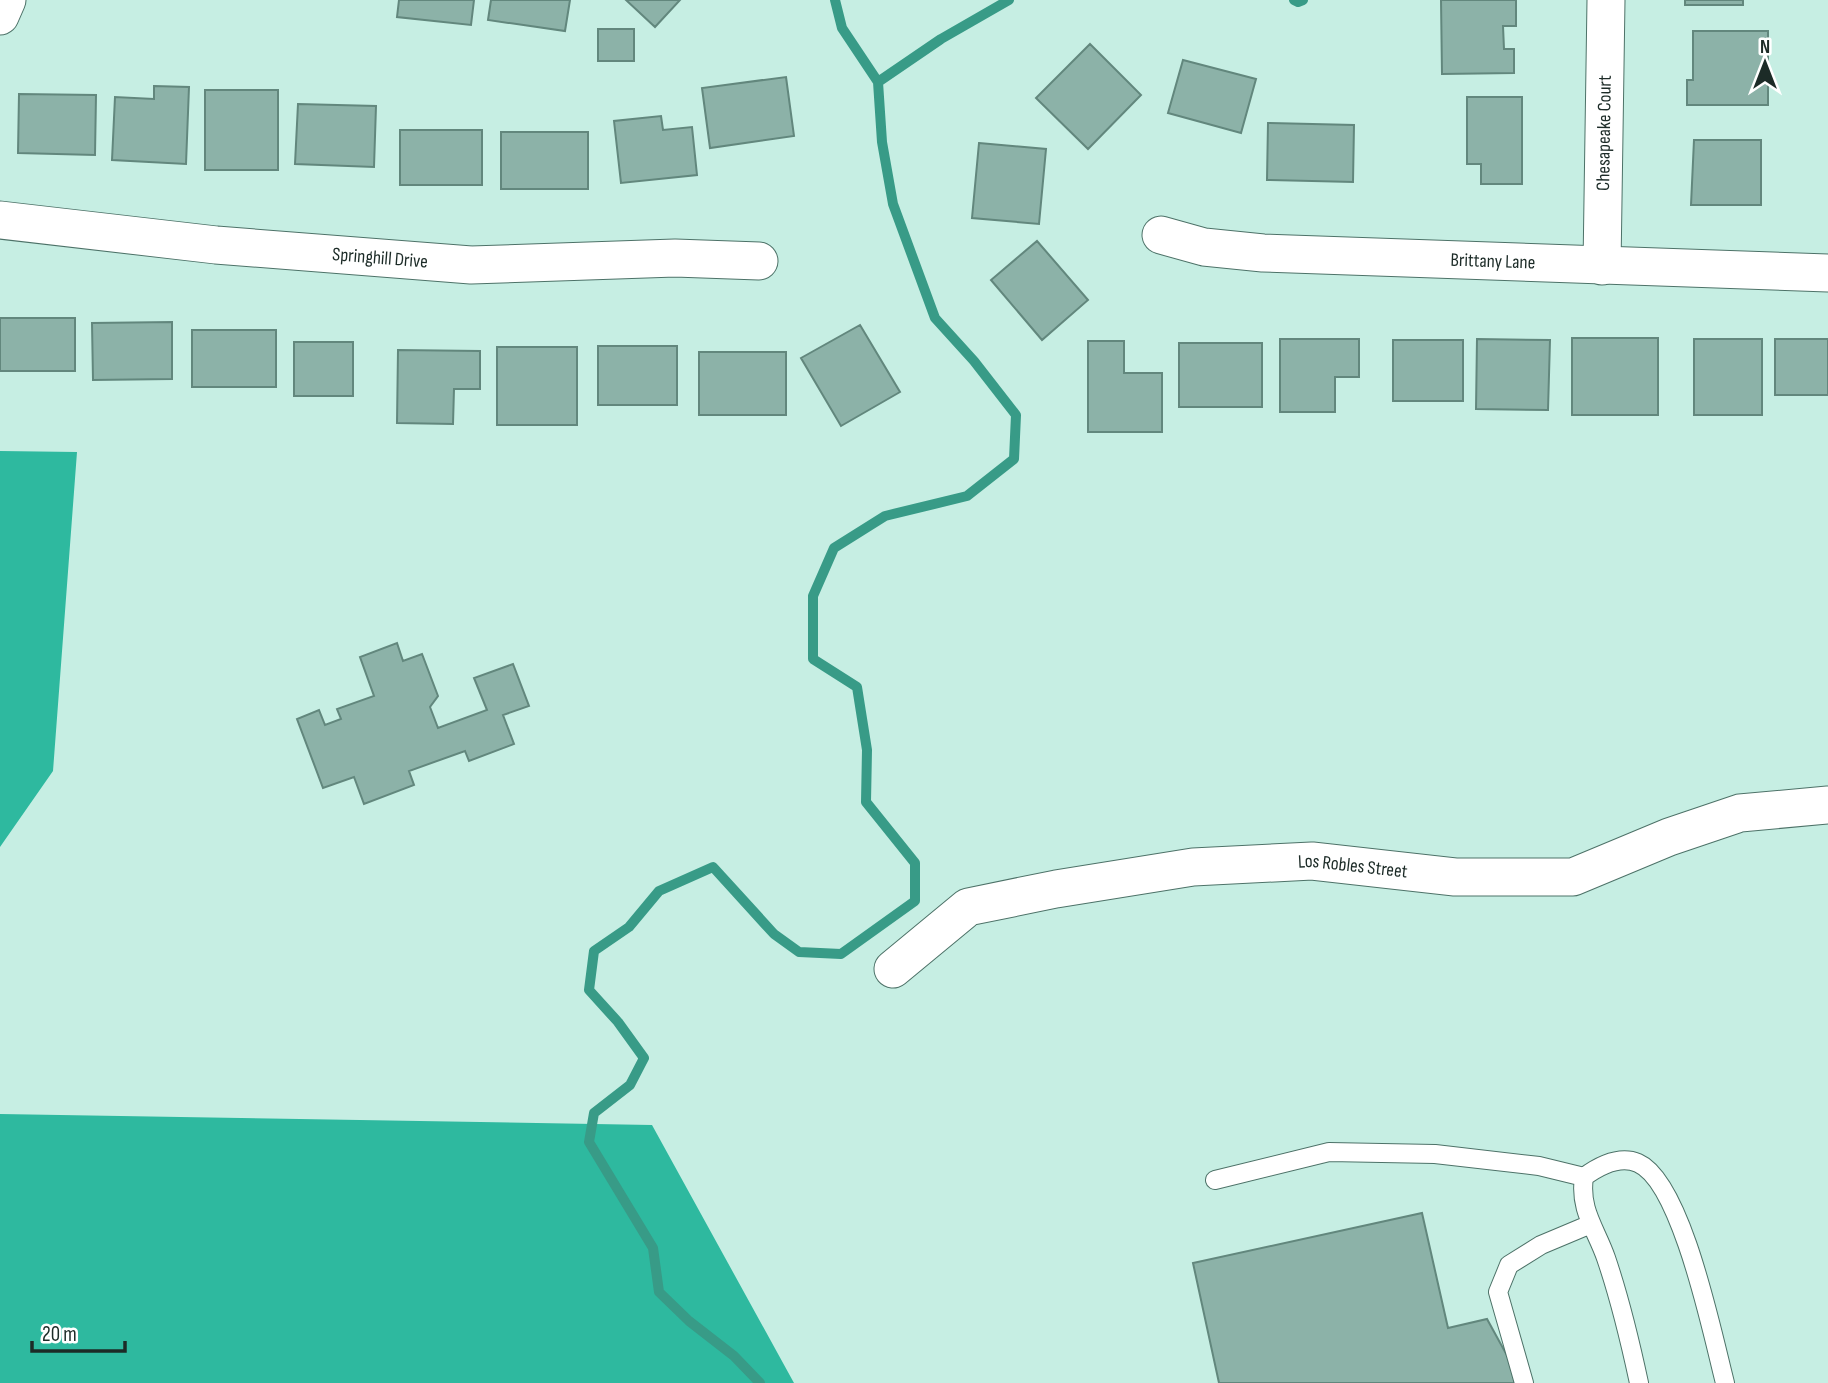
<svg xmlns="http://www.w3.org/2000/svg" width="1828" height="1383" font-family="'Sofia Sans Condensed',sans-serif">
  <rect width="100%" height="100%" fill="#c6eee3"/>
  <!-- forest -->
  <path fill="#2eb99f" d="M0 451 77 452 53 771 0 847Z
    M0 1114 652 1125 794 1383H0Z"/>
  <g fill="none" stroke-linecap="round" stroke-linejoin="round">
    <!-- stream -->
    <path stroke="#389b87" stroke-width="10" d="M835 0 842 28 878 82
      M1294 0 1298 2 1303 0
      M760 1383 734 1356 689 1321 659 1292 653 1248 589 1142 594 1113 630 1085 644 1058 618 1022 589 990 594 951 629 927 659 891 713 867 774 934 799 952 841 954 915 901V863L866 802 867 750 857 687 813 659V596L834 548 885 516 967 496 1014 459 1016 415 974 361 935 318 893 204 882 142 878 82 941 39 1009 0"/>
  </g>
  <!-- building -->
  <path fill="#8cb2a8" stroke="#62877d" stroke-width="2" d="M399 0H474L471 25 397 17Z
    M491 0H570L565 31 488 20Z
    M626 0H680L655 27Z
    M1441 0H1516V26H1503L1504 49H1514V73L1442 74Z
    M1685 0H1743V5H1685Z
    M598 29H634V61H598Z
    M1693 31H1768V105H1687V80H1693Z
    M1090 44 1141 95 1088 149 1036 98Z
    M1183 60 1256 79 1241 133 1168 113Z
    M786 77 794 136 710 148 702 88Z
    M154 86 189 87 186 164 112 160 115 97 154 99Z
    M205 90H278V170H205Z
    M19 94 96 95 95 155 18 153Z
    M1467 97H1522V184H1481V164H1467Z
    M298 104 376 106 374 167 295 164Z
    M661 116 663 130 692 127 697 175 621 183 614 121Z
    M1268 123 1354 125 1353 182 1267 180Z
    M400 130H482V185H400Z
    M501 132H588V189H501Z
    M1694 140H1761V205H1691Z
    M979 143 1046 149 1039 224 972 218Z
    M1037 241 1088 300 1042 340 991 280Z
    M0 318H75V371H0Z
    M172 322V379L93 380 92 323Z
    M860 325 900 392 841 426 801 358Z
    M192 330H276V387H192Z
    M1572 338H1658V415H1572Z
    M1280 339H1359V377H1335V412H1280Z
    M1477 339 1550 340 1548 410 1476 409Z
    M1694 339H1762V415H1694Z
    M1775 339H1828V395H1775Z
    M1393 340H1463V401H1393Z
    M1088 341H1124V373H1162V432H1088Z
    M294 342H353V396H294Z
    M1179 343H1262V407H1179Z
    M598 346H677V405H598Z
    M497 347H577V425H497Z
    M398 350 480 351V389H454L453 424 397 423Z
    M699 352H786V415H699Z
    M397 643 403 661 422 654 438 696 430 707 438 728 487 710 474 678 513 664 529 706 503 715 514 744 469 761 465 751 409 771 414 785 364 804 354 777 323 788 297 719 319 710 325 725 341 719 337 709 374 696 360 657Z
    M1422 1213 1448 1328 1487 1319 1509 1359 1515 1383H1219L1193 1263Z"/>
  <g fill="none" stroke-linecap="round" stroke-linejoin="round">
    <defs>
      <path id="service" d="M1215 1180 1329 1152 1435 1154 1539 1166 1584 1177
        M1524 1383 1498 1292 1509 1265 1541 1245 1591 1224
        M1639 1383C1630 1341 1620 1299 1606 1258 1596 1229 1579 1210 1584 1177 1599 1166 1619 1155 1638 1163 1682 1182 1713 1337 1725 1383"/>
      <g id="minor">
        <path d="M0 16 7 0"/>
        <path id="s1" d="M0 220 216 245 471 265 675 258 759 261"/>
        <path id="s2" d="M1161 235 1204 247 1263 253 1828 273"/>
        <path id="s3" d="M1602 266 1606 0"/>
        <path id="s4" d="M893 969 968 907 1056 889 1193 867 1312 861 1455 877H1573L1669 837 1740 813 1828 805"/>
      </g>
    </defs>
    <!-- service casing -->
    <use href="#service" stroke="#4d7268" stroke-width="20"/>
    <!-- minor casing -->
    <use href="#minor" stroke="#4d7268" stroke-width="39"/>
    <!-- service -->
    <use href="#service" stroke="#fff" stroke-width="18"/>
    <!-- minor -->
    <use href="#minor" stroke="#fff" stroke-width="37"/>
  </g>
  <g text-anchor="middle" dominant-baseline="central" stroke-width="6" stroke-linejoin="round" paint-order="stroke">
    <!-- street labels -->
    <g font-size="19" fill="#1c2b27" stroke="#fff">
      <text stroke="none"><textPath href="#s3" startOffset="133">Chesapeake Court</textPath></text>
      <text stroke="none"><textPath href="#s1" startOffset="382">Springhill Drive</textPath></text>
      <text stroke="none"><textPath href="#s2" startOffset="334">Brittany Lane</textPath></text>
      <text stroke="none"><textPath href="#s4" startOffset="486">Los Robles Street</textPath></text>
    </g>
  </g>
  <!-- north arrow -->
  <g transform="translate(1765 63)" stroke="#ffffff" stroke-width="5" paint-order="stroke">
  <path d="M0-5L12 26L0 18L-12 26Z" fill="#1c2b27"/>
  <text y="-10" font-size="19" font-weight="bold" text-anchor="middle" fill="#1c2b27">N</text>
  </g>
  <!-- scale -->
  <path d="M32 1341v10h93v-10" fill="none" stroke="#1c2b27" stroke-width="3.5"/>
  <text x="42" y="1341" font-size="21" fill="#1c2b27" stroke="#ffffff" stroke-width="5" paint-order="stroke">20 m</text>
</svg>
